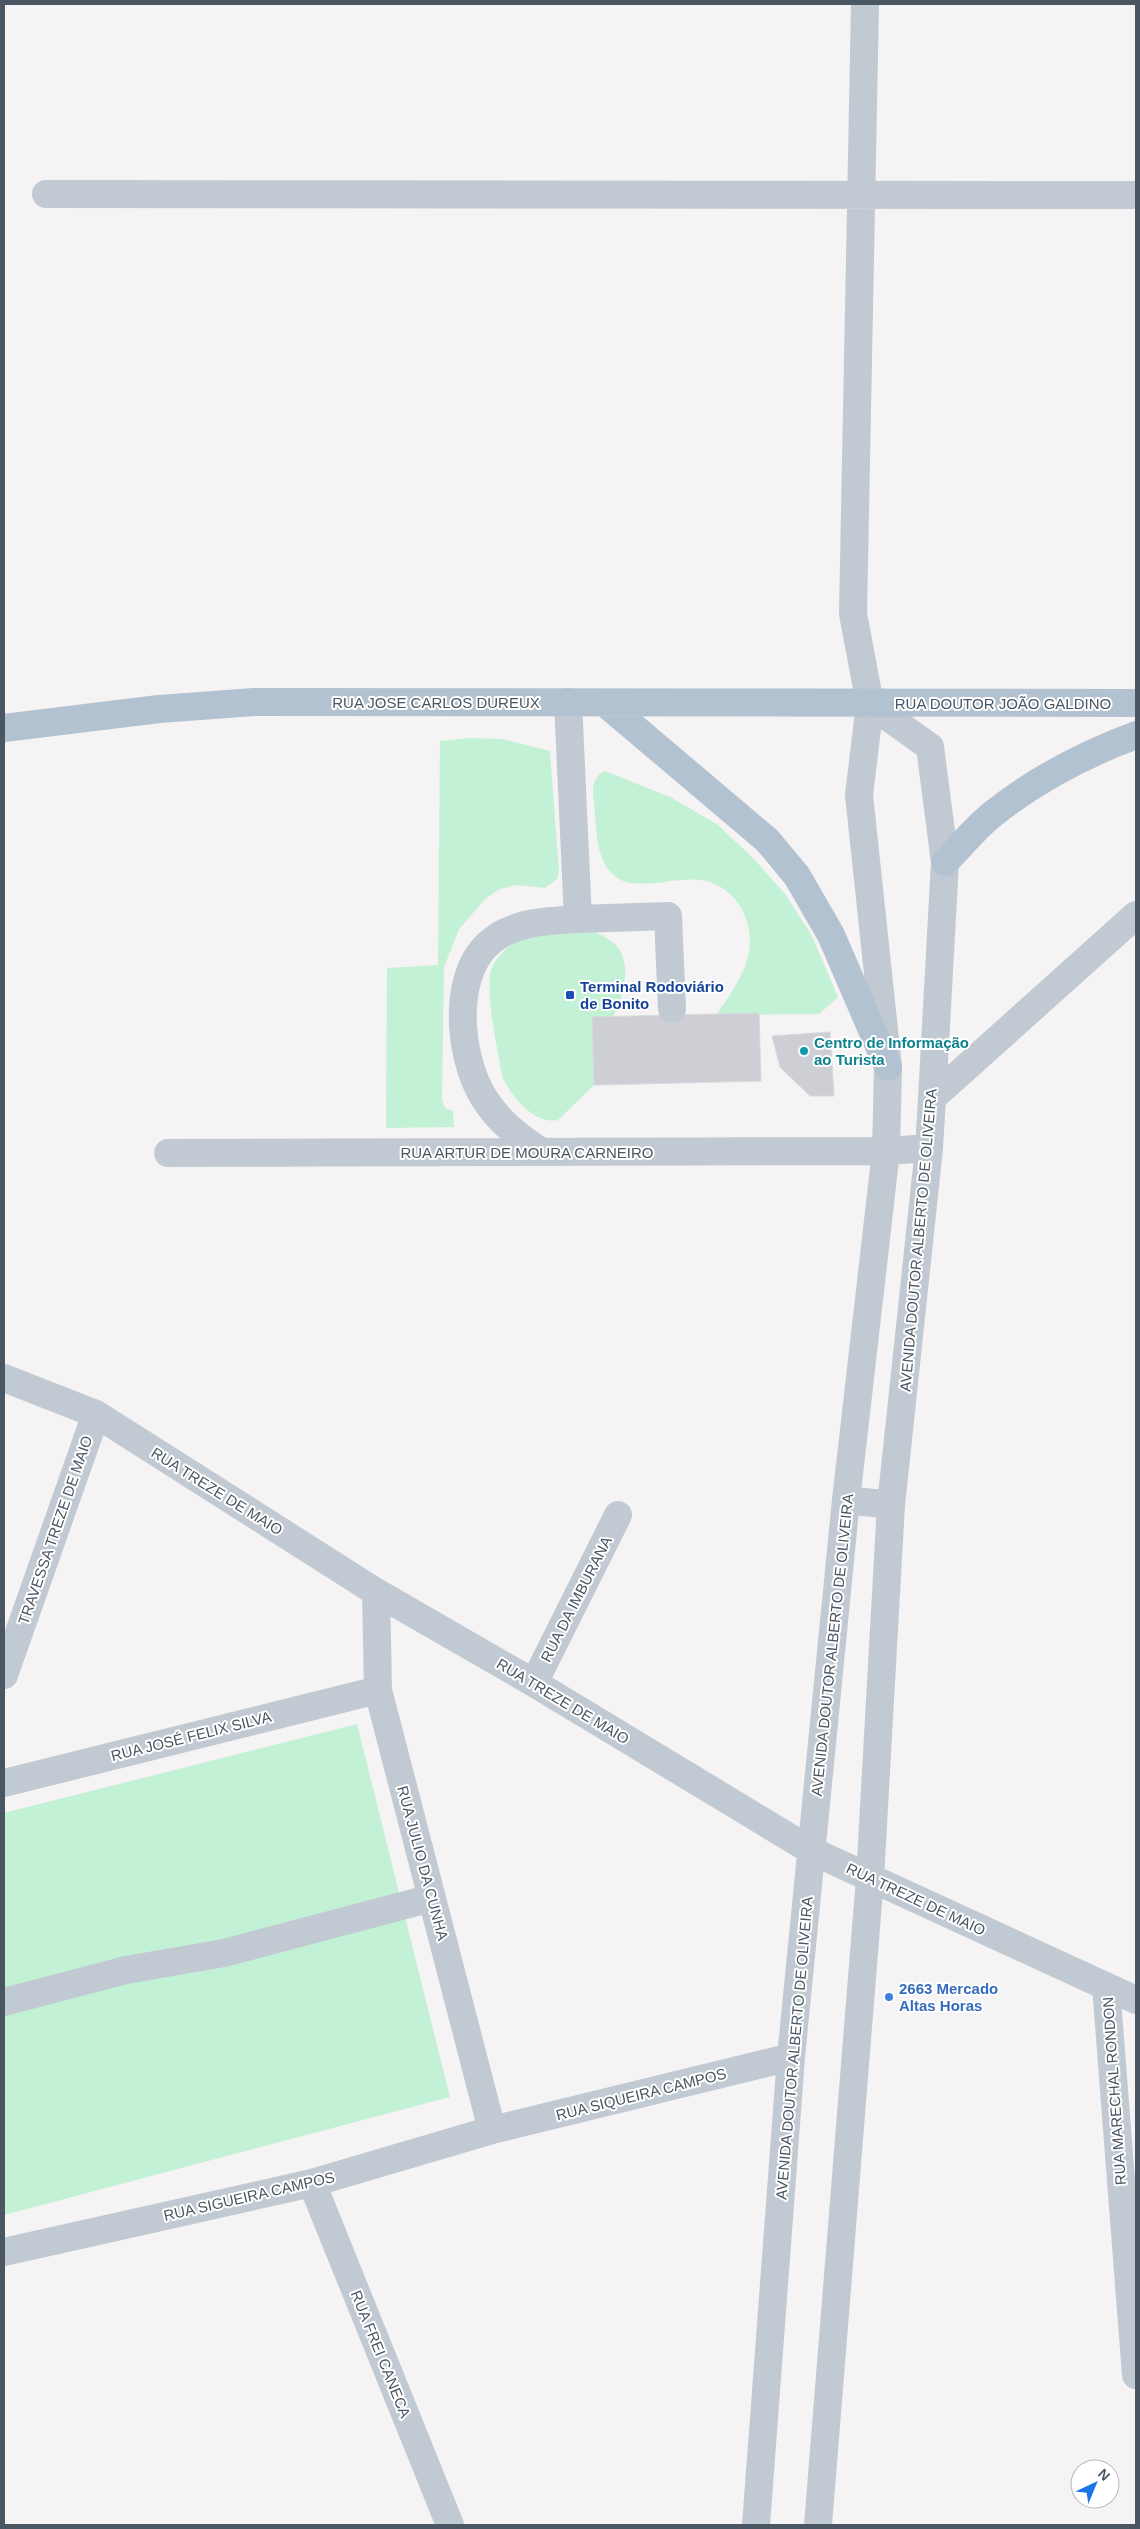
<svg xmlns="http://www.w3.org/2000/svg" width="1140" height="2529" font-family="Arial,sans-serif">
  <rect width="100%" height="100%" fill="#f5f3f3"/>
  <!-- green -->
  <path fill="#c3f1d5" d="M470 738 502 739 550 751 559 872 557 879 545 888 517 885 500 889 486 898 459 929 444 967 442 1100 445 1108 453 1111 454 1127 386 1128 387 968 438 965 440 741Z
    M605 771 672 798 718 825 754 859 785 894 812 936 838 997 819 1014 716 1015C727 999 738 984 745 966 759 932 742 890 706 881 682 874 636 893 616 877 594 859 597 828 594 803 592 789 592 777 605 771Z
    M591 930C601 935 611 939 618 948 632 966 623 999 613 1017H592L594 1085 558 1120C534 1125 511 1096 502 1076 498 1050 485 994 491 970 496 955 512 942 527 937 545 932 572 932 591 930Z
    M357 1724 450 2097 4 2215V1813Z"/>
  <!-- building -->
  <path fill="#cdcfd5" stroke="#d7d9de" d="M759 1013 761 1081 594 1085 592 1017Z
    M830 1032 834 1096H810L780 1067 772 1036Z"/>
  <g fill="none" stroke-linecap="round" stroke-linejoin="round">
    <!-- minor -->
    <path stroke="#c1cad2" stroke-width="28" d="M46 194 1136 195
      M568 702 578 919 668 916 672 1009
      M932 1098 1136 915
      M542 1152C519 1137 499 1122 484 1098 458 1057 449 967 497 937 521 921 550 921 578 919
      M168 1153 886 1151 929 1148
      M4 1378 96 1414 376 1592 534 1683 812 1851 1136 2000
      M846 1500 891 1505
      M376 1592 378 1690 492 2130
      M4 1675 96 1414
      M534 1683 618 1515
      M4 1783 378 1690
      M1106 1986 1136 2375
      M4 2002 126 1970 224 1953 432 1898
      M312 2183 450 2525
      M4 2252 312 2183 492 2130 791 2057
      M756 2525 791 2057 846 1500 886 1151 888 1067 859 795 870 704 853 614 865 4
      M818 2525 870 1878 891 1505 929 1148 932 1098 945 862 930 747 870 704"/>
    <!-- major -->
    <path stroke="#b3c2d1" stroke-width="28" d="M605 703 767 840 797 876 831 935 888 1067
      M4 728 159 709 254 702 1136 703
      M945 862C961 846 976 827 994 813 1037 779 1085 754 1136 735"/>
  </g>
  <!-- markers -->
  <rect fill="#1a4fb4" stroke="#fff" stroke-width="2" x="565" y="990" width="10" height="10" rx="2.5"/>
  <circle fill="#0f9aa8" stroke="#fff" stroke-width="2" cx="804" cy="1051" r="5"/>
  <circle fill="#3f7fe0" stroke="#fff" stroke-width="2" cx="889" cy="1997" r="5"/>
  <g text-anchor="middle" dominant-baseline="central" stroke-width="4" stroke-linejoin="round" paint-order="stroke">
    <!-- street labels -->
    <g font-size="15" fill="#4a5661" stroke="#fff">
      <text x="436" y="702">RUA JOSE CARLOS DUREUX</text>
      <text x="1003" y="703">RUA DOUTOR JOÃO GALDINO</text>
      <text x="527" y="1152">RUA ARTUR DE MOURA CARNEIRO</text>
      <text transform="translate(918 1240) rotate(-85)">AVENIDA DOUTOR ALBERTO DE OLIVEIRA</text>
      <text transform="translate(217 1491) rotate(32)">RUA TREZE DE MAIO</text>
      <text transform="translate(55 1530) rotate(-71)">TRAVESSA TREZE DE MAIO</text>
      <text transform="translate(576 1599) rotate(-63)">RUA DA IMBURANA</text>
      <text transform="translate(832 1645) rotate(-84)">AVENIDA DOUTOR ALBERTO DE OLIVEIRA</text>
      <text transform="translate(563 1701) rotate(31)">RUA TREZE DE MAIO</text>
      <text transform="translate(191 1736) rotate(-14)">RUA JOSÉ FELIX SILVA</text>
      <text transform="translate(423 1863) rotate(75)">RUA JULIO DA CUNHA</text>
      <text transform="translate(916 1899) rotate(25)">RUA TREZE DE MAIO</text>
      <text transform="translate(794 2048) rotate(-85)">AVENIDA DOUTOR ALBERTO DE OLIVEIRA</text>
      <text transform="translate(1114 2091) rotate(-94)">RUA MARECHAL RONDON</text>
      <text transform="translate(641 2094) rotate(-14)">RUA SIQUEIRA CAMPOS</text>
      <text transform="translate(249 2196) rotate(-13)">RUA SIGUEIRA CAMPOS</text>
      <text transform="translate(381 2354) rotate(68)">RUA FREI CANECA</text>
    </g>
    <!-- transit labels -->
    <g font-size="15" font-weight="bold" fill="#164399" stroke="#fff" text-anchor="start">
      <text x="580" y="986">Terminal Rodoviário<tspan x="580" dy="17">de Bonito</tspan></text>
    </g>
    <!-- culture labels -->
    <g font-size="15" font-weight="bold" fill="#0d838f" stroke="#fff" text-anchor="start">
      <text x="814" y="1042">Centro de Informação<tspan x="814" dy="17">ao Turista</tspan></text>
    </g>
    <!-- shop labels -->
    <g font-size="15" font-weight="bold" fill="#366cbe" stroke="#fff" text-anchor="start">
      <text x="899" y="1988">2663 Mercado<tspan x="899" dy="17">Altas Horas</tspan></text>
    </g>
  </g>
  <!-- border -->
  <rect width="1140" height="2529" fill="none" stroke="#4a5661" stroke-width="10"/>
  <!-- north arrow -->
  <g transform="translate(1095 2484) rotate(44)"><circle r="24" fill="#ffffff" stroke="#b7bbc0"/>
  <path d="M0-4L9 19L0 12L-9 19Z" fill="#1a73e8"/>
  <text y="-8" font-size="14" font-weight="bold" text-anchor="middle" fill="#4a5661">N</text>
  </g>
</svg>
